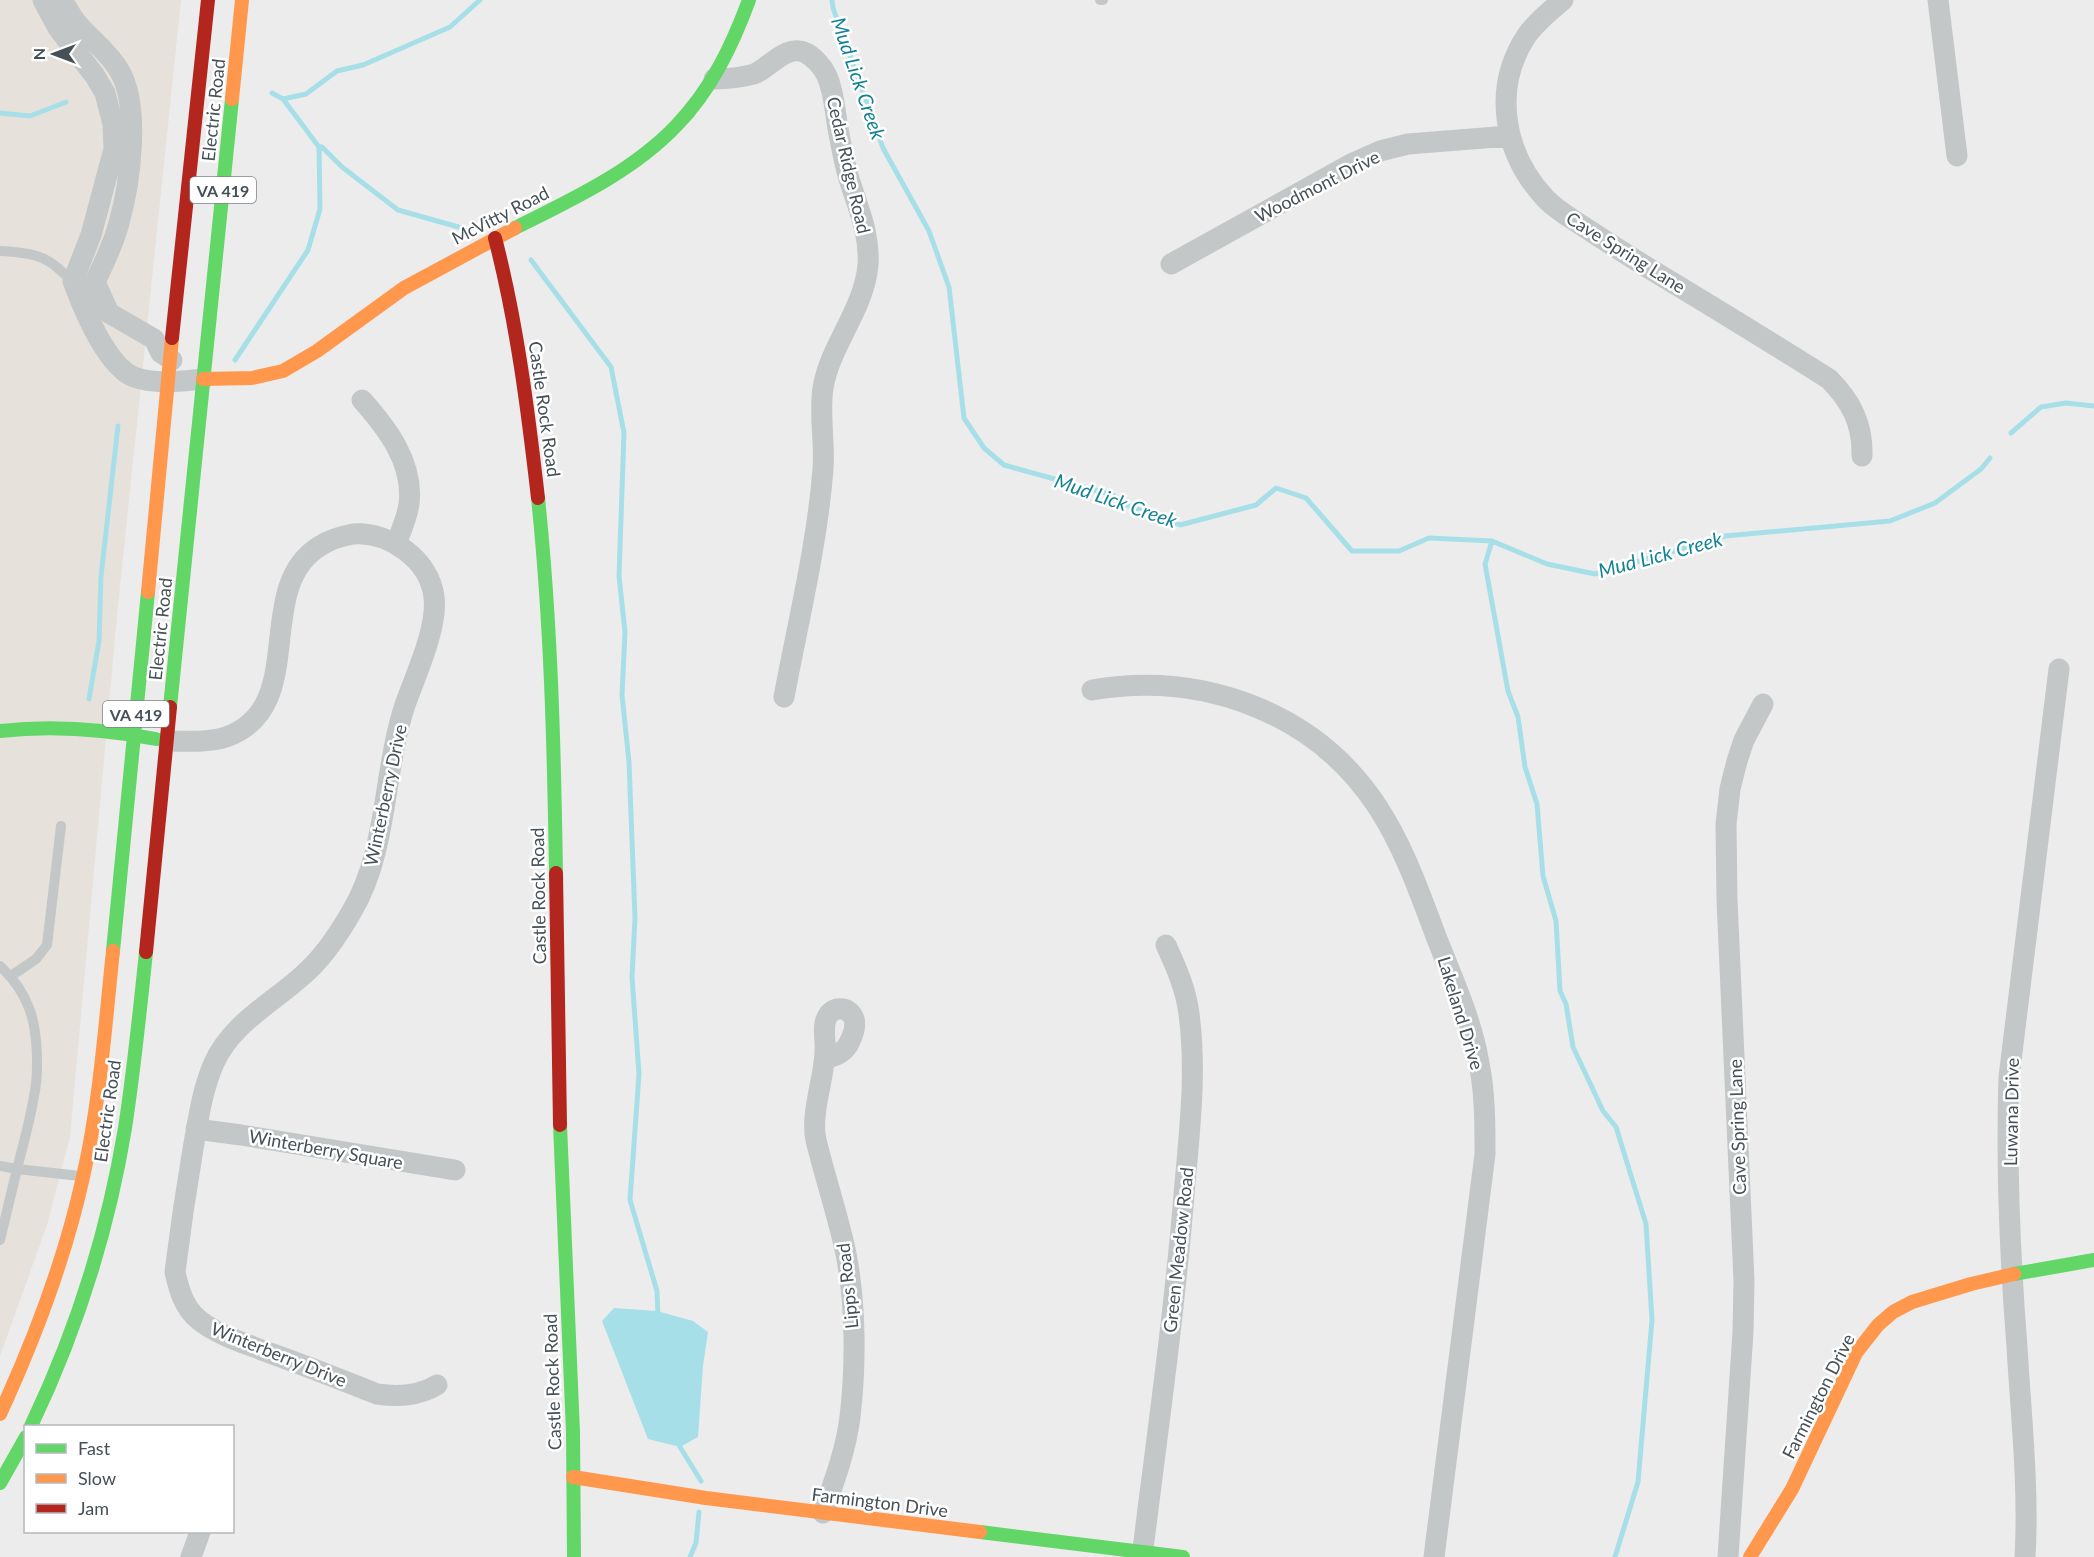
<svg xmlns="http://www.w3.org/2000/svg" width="2094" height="1557" font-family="Lato,sans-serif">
  <rect width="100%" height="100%" fill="#edecec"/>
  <!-- commercial -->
  <path fill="#e6e2db" d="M0 0H181L117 616 70 1137 47 1225 0 1356Z"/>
  <!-- water -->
  <path fill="#a7dfe8" d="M614 1308 657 1311 693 1321 708 1332 703 1366 698 1437 680 1447 648 1439 602 1321Z"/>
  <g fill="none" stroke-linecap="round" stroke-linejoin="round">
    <!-- stream -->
    <path stroke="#a7dfe8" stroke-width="5" d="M832 0 833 8 883 148 929 231 949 287 964 418 984 448 1004 465 1113 495 1127 505 1180 525 1256 505 1276 488 1306 498 1352 551H1399L1429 538 1492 541 1547 564 1595 574 1725 536 1890 521 1935 503 1981 469 1990 458
      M272 93 283 99 306 94 337 71 363 65 450 27 480 0
      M283 99 319 147H322L342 167 398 210 462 228
      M0 113 30 116 66 102
      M531 260 611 367 624 433 619 576 625 632 622 695 629 762 635 918 632 977 639 1074 630 1200 657 1291 658 1317
      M235 360 308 250 320 209 319 147
      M2011 433 2041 407 2066 403 2094 406
      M1492 541 1485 564 1508 691 1518 717 1525 767 1537 804 1543 876 1556 921 1560 991 1566 1004 1573 1047 1603 1111 1616 1127 1646 1224 1652 1320 1638 1482 1615 1557
      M89 699 99 641 101 576 118 426
      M679 1442 680 1447 701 1481
      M690 1557 696 1543 699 1512"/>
    <!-- lane -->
    <path stroke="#c3c7c8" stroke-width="10" d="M1100 0H1103
      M0 251C16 252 34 253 48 261 58 266 65 277 75 281
      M0 966C12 977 23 992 29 1008 38 1030 39 1073 34 1096 30 1121 23 1145 17 1169L0 1166
      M11 976 36 959 47 945 61 826
      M0 1240 17 1169 80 1176"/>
    <!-- street -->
    <path stroke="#c3c7c8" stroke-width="21" d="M43 0 58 28 95 76 105 93 113 124 114 149 91 235 73 281C83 308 107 366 134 377 155 385 182 381 203 379
      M62 0C67 7 71 16 77 23 91 40 108 51 119 70 141 106 130 184 119 223 114 243 104 263 95 282L109 313 154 339 161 353 172 360
      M1563 0C1550 11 1537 21 1527 35 1492 87 1503 153 1545 198 1555 209 1569 217 1581 225 1604 240 1627 255 1650 269 1710 305 1770 342 1829 379 1851 401 1863 424 1862 456
      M1938 0 1957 156
      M714 79C728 79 740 78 754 74 770 68 786 43 806 53 814 57 823 67 827 76 835 94 835 115 839 134 842 150 845 166 850 182 859 210 870 235 868 265 864 310 830 345 823 388 819 415 825 442 823 469 817 546 798 622 784 697
      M1171 264 1353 163 1380 151 1408 144 1509 136
      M362 400C387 428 414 463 409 504 407 518 401 531 396 544
      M1092 690C1202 671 1315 712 1377 806 1404 847 1420 894 1437 939 1453 979 1472 1021 1479 1063 1485 1093 1485 1123 1485 1154L1434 1557
      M167 741C186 741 207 743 226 737 311 707 251 588 320 546 329 540 342 536 353 534 389 531 430 560 434 597 438 628 415 676 405 705 383 771 388 851 352 911 339 934 322 959 302 976 271 1004 231 1024 214 1063 202 1090 198 1121 193 1149 186 1190 180 1231 175 1272 179 1290 184 1308 199 1320 219 1336 247 1344 270 1353 306 1366 342 1380 377 1394 399 1397 418 1396 437 1385
      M196 1129 241 1135 455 1170
      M823 1513C834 1482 846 1450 850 1417 856 1366 856 1305 846 1254 838 1215 825 1178 816 1140 810 1114 825 1076 825 1050 826 1038 821 1024 829 1014 836 1006 850 1007 854 1019 856 1026 853 1035 850 1041 846 1051 836 1057 825 1058
      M191 1557 200 1532
      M1142 1557C1157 1436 1174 1316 1184 1195 1189 1135 1197 1074 1189 1014 1186 989 1176 967 1166 945
      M1728 1557 1743 1332 1744 1281 1727 900 1726 824 1730 789 1737 761 1744 740 1763 704
      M2025 1557C2029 1488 2021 1416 2017 1347 2010 1258 2006 1167 2009 1077L2059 669"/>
    <!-- fast -->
    <path stroke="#63d668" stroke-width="14" d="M515 228C571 200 632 172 676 126 711 90 732 46 749 0
      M538 498C551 623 554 747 556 873
      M170 707 232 99
      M0 731C52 725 104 729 156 739
      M113 951 148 592
      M560 1125 573 1432 574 1557
      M2014 1274 2094 1260
      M31 1426C76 1332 108 1231 125 1128 134 1070 140 1010 146 952
      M0 1483 26 1437
      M980 1532 1183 1557"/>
    <!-- slow -->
    <path stroke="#ff974d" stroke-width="14" d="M232 99 242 0
      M203 379 252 378 283 371 317 351 404 288 515 228
      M148 592 172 338
      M0 1414C35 1338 65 1259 83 1177 100 1103 105 1026 113 951
      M573 1477 706 1498 980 1532
      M1750 1557 1792 1489 1856 1353 1878 1325 1893 1312 1912 1302 1971 1284 2014 1274"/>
    <!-- jam -->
    <path stroke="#b3261e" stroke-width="14" d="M495 238C517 323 528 411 538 498
      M172 338 208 0
      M556 873 560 1125
      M146 952 170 707"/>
  </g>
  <g text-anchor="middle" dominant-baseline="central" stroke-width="5" stroke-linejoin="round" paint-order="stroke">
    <!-- shield labels -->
    <g fill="#fff" stroke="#7d8489" stroke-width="1.5">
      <rect x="190" y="177" width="66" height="26" rx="4.5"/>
      <rect x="103" y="701" width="66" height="26" rx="4.5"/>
    </g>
    <g font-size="16" font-weight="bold" fill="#455057">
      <text x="223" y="190">VA 419</text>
      <text x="136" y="714">VA 419</text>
    </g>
    <!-- street labels -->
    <g font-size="18" fill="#455057" stroke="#fff">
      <text transform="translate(213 110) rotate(-84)">Electric Road</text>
      <text transform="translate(849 165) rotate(77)">Cedar Ridge Road</text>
      <text transform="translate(1317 186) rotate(-27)">Woodmont Drive</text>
      <text transform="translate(500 215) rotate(-27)">McVitty Road</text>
      <text transform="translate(1626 252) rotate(32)">Cave Spring Lane</text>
      <text transform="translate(545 409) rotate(82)">Castle Rock Road</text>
      <text transform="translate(160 629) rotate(-84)">Electric Road</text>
      <text transform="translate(385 795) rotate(-78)">Winterberry Drive</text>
      <text transform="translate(538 896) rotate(-91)">Castle Rock Road</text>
      <text transform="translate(1461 1013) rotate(73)">Lakeland Drive</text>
      <text transform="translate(107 1111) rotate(-82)">Electric Road</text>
      <text transform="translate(2011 1112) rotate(-89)">Luwana Drive</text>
      <text transform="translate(1737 1127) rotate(-92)">Cave Spring Lane</text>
      <text transform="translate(326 1149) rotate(10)">Winterberry Square</text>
      <text transform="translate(1178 1250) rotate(-84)">Green Meadow Road</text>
      <text transform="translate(847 1286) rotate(-96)">Lipps Road</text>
      <text transform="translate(279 1354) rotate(22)">Winterberry Drive</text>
      <text transform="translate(552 1382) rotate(-92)">Castle Rock Road</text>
      <text transform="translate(1818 1396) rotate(-63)">Farmington Drive</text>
      <text transform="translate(880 1502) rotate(7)">Farmington Drive</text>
    </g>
    <!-- water labels -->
    <g font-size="20" font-style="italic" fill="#138295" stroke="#fff">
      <text transform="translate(859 78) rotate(71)">Mud Lick Creek</text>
      <text transform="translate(1116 500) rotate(19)">Mud Lick Creek</text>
      <text transform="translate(1660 554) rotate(-15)">Mud Lick Creek</text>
    </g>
  </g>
  <!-- legend -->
  <rect x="24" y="1425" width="210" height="108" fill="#ffffff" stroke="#b5b9bc" stroke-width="1.5"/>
  <rect x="36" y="1444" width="30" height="9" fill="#63d668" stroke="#b5b9bc" stroke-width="1.5"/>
  <text x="78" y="1455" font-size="18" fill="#455057">Fast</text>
  <rect x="36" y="1474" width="30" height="9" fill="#ff974d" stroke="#b5b9bc" stroke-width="1.5"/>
  <text x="78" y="1485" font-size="18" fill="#455057">Slow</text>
  <rect x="36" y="1504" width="30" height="9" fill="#b3261e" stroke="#b5b9bc" stroke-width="1.5"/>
  <text x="78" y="1515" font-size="18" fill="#455057">Jam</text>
  <!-- north arrow -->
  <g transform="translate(54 54) rotate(270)" stroke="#ffffff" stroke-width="4.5" paint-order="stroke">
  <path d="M0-4.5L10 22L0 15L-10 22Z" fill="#455057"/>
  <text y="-9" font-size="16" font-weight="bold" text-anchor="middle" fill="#455057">N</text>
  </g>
</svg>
